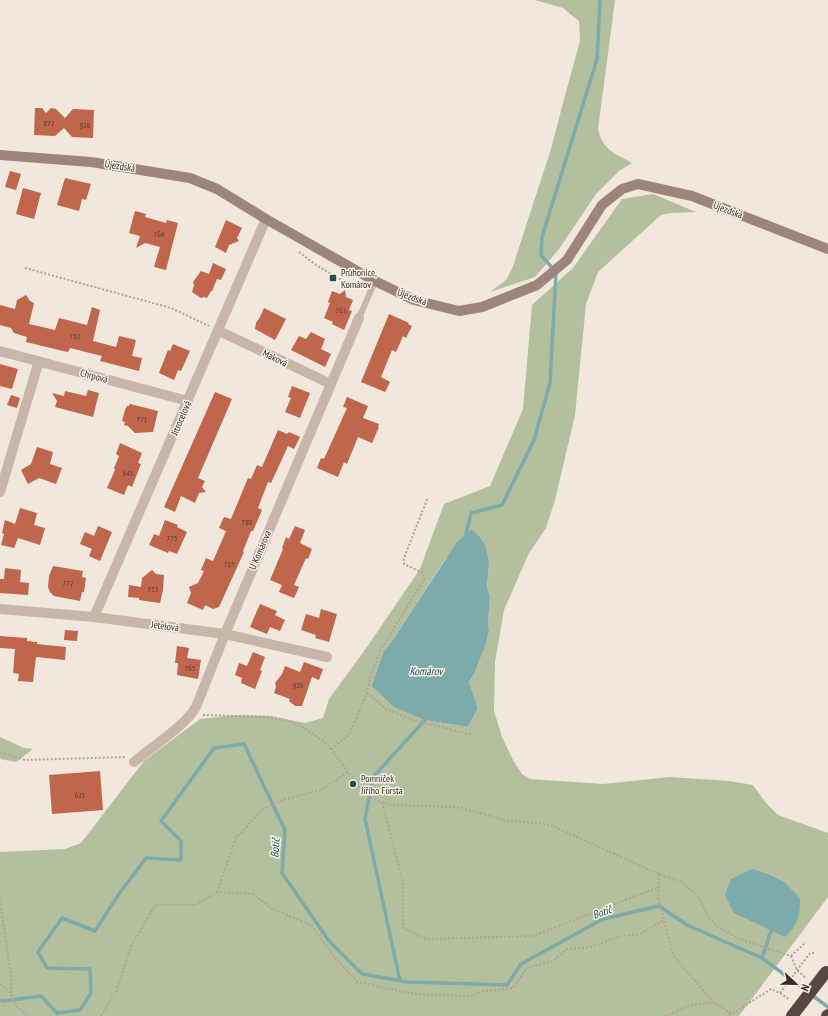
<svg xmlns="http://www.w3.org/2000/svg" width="828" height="1016" font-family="'PT Sans Narrow',sans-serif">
  <rect width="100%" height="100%" fill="#f1e7dd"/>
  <!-- green -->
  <path fill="#b4bf9d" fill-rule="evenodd" d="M535 0H615L598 129C603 151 615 153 632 163L619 171 596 194 559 249 535 277 490 292 506 280 512 269 551 149 563 103 580 41 579 21 563 8Z
    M653 194 696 212 671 213 661 215 598 272 586 304 575 415 555 500 546 528 529 553 504 610 495 662 494 711 502 737 513 760 522 774 530 779 603 784 670 777 729 781 753 785 766 803 778 815 828 833V897L739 1016H0V852L65 849 81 843 144 761 200 719 238 715 271 716 305 723 323 718 329 699 367 647 420 569 444 504 490 486 523 409 532 305 573 268 622 199ZM446 558 489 565 487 587 490 596 488 623 489 630 486 644 475 672 469 682 478 708 468 727 425 720 384 651 392 641Z
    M0 737 24 748 33 749 16 762 0 759Z"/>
  <!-- water -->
  <path fill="#7dabac" d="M471 529 478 535 485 545 488 557 489 565 487 587 490 596 488 623 489 630 486 644 475 672 469 682 478 708 468 727 425 720 394 707 372 686 384 651 392 641 457 542Z
    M752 869 768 874 784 882 800 898C800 915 798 926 785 937L734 913 725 895 731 879Z"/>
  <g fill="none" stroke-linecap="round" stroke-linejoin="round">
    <!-- stream -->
    <path stroke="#7dabac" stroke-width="3.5" d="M466 533 471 513 502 505 534 440 550 383 556 272 541 255 542 237 597 59 600 0
      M762 958 771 931
      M400 981 365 819 373 777 425 720
      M0 1000 4 1001 41 996 57 1013 80 1010 91 993 90 969 47 968 38 952 62 918 95 931 119 894 146 858 181 860V841L161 821 214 748 244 744 285 830 282 873 329 941 362 974 408 982 507 985 521 964 603 919 659 906 687 925 762 958 828 1007"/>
  </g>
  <!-- building -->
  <path fill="#bf664c" d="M35 108H42L46 113 51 108 56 109 65 118 73 109 94 110 93 138 72 137 64 128 55 136 34 135Z
    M10 171 21 174 16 190 5 187Z
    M65 178 91 184 86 200 82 199 79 211 57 205Z
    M23 188 41 193 34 219 16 214Z
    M135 211 146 214 145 217 166 223 167 220 178 223 166 270 154 267 160 247 145 243 136 248 140 236 129 233Z
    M226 220 242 228 237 238 239 241 229 245 226 253 215 247Z
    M213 263 226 269 221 280 217 279 212 291H211L207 298 204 297 201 298 192 292 194 285 193 282 201 271 209 274Z
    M345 290 346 297 353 300 349 310 352 311 344 330 332 324 333 322 324 318 330 303 328 302 332 291 340 294Z
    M26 295 30 301 34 303 29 324 55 330 59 318 87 325 92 307 100 310 93 341 116 347 119 336 136 340 132 356 142 358 139 371 100 361 102 356 70 348 68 352 63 351 26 342 27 337 14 333 11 328 0 325V305L15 309 17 300Z
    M264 308 286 319 275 340 255 329 256 323 260 317Z
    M389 314 409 323 408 324 412 326 406 338 403 336 396 352 392 350 381 377 390 382 385 392 361 382Z
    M311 332 325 339 321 349 331 354 325 367 291 350 299 336 306 339Z
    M173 344 190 351 181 371 178 370 174 380 159 373 168 350 170 351Z
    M0 364 18 369 12 389 0 386Z
    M292 386 310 393 300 418 285 412 291 398 288 397Z
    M88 390 99 393 93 417 55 407 57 401 52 393 64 396 65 391 86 396Z
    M215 392 232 399 198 478 205 481 202 487 206 492 199 493 195 503 181 496 175 512 164 507Z
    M11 395 20 398 17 408 7 405Z
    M347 397 368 406 363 418 379 424 378 427H379L372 443 358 437 347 464 344 462 338 477 317 468 321 458 324 459 347 408 343 407Z
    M130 404 158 411 153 432 135 433 128 426 124 425 125 422 122 421 125 410 127 406H129Z
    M278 430 287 434 289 432 300 437 294 449 288 446 271 483 268 482 258 508 262 510 253 531H251L243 551 244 552 219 607 213 609 205 605 203 610 187 603 191 593 189 587 198 583 204 571 201 570 206 558 213 561 226 531 219 528 224 517 231 519 248 478 251 479 257 465 262 467Z
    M120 443 142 453 138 463 141 464 132 487 128 485 124 495 107 488 115 470 114 468 119 456 116 454Z
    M37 447 53 452 50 464 62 468 56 484 39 478 28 484 21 470 31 464Z
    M20 508 37 513 34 525 45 528 40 545 18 538 14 548 1 545 4 534 2 533 5 520 15 524Z
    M165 520 178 525 177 527 187 532 177 554 169 551 168 553 149 545 154 534 159 536Z
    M98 526 112 532 100 561 89 556 92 549 80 544 85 532 94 536Z
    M295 526 305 530 300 543 312 549 308 559 306 558 294 585 299 587 294 598 279 592 282 585 270 580 283 549 282 548 286 537 289 539Z
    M53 566 83 571 82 577 86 578 84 592H82L80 601 54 596 50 592 48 587 49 576Z
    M5 568 21 570 20 582 29 583 28 595 0 593V579H4Z
    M152 570 156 574 164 575 163 590 160 603 139 600V598L128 597 129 585 141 587 142 578Z
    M260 604 277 611 275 615 285 620 280 631 270 627 267 634 250 627Z
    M321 609 337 614 329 642 315 638 316 635 301 630 306 614 319 618Z
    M65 630 78 631 77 641 64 640Z
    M0 636 27 638V641L37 642V644L66 647 65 660 36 657 33 682 18 681 19 674 13 673 15 649 0 648Z
    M177 646 189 648 187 658 201 660 198 679 177 675 178 663H175Z
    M253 652 265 657 260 670 262 671 255 689 241 683 242 678 235 675 239 663 247 666Z
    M304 662 323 669 319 680 312 677 302 706H295L289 701 290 699 274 693 276 687 275 683 282 674 285 666 300 672Z
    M100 771 103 810 52 814 49 775Z"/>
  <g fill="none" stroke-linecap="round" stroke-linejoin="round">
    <!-- path -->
    <path stroke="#b4a194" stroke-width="2" stroke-dasharray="2 2" stroke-linecap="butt" d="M299 252 316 265 341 280 359 286
      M25 268 171 308 209 326
      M367 693 386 709 413 720 473 735
      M203 715 263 717 288 721 304 728 326 743 362 790 373 799 391 805 458 807 508 821 540 823 555 827 659 874 680 881 697 895 709 918 717 926 739 939 791 956
      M331 749 349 735 367 693 371 674 382 648 425 578 423 573 404 564V558L428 497
      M0 752 25 760 125 757
      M382 802 403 883V928L427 939 533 936 659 887
      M659 874 658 898 673 955 713 1002 732 1014
      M217 892 236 838 263 809 286 799 321 790 348 772
      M0 900 12 983 11 993
      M791 956 797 970 806 978
      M791 956 806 942
      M0 984 11 993 17 1007 29 1016
      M780 993 810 953H815
      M101 1016 116 991 131 947 151 912 156 905H196L217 892 253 894 271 908 311 925 336 959 357 982 414 994 469 996 485 991 513 988 527 968 553 961 567 949 591 947 621 936 640 934 664 920
      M665 1016 692 1005 713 1002
      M729 1016 771 989 780 993 790 1000"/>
    <!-- lane -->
    <path stroke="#c8b7a9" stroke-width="6" d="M359 318 375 281"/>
    <!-- street -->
    <path stroke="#c8b7a9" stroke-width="10" d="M219 331 331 384
      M0 351 188 401
      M0 492 39 361
      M0 609 94 617 225 634 327 657
      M94 617 266 219
      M134 762C154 745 183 728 196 707L225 634 359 318"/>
    <!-- secondary -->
    <path stroke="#9c867b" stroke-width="10" d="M0 155 91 162 190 178 217 189 266 219 373 280 414 300 459 311 482 307 537 285 567 260 602 205 622 189 638 184 692 196 828 249"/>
    <!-- highway -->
    <path stroke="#564740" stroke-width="12" d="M827 1016 828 1015"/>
    <!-- highway-bridge -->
    <path stroke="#564740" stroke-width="12" d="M792 1016 826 972"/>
  </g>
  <!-- markers -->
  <g fill="#205255" stroke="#f9f1e9" stroke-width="1.5">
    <rect x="329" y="274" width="8" height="8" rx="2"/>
    <circle cx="353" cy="784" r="4"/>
  </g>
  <g text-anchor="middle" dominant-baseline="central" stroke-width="3" stroke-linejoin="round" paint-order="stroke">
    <!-- number labels -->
    <g font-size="8" fill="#583b32">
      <text x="49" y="123">872</text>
      <text x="85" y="125">928</text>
      <text x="159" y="234">764</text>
      <text x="341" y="310">761</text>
      <text x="75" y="336">752</text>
      <text x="142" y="419">771</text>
      <text x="128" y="473">645</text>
      <text x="247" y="522">788</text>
      <text x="172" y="538">773</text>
      <text x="229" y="564">793</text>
      <text x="68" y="583">772</text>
      <text x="153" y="589">753</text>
      <text x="190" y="668">765</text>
      <text x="298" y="685">926</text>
      <text x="80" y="795">621</text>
    </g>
    <!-- street labels -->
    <g font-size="10" fill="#362d29" stroke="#f9f1e9">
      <text transform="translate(120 166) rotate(9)">Újezdská</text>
      <text transform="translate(728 210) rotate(21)">Újezdská</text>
      <text transform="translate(412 297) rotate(20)">Újezdská</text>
      <text transform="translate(275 358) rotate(26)">Maková</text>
      <text transform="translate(94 376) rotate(15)">Chrpová</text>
      <text transform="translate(181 418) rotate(-67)">Jitrocelová</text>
      <text transform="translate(260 550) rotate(-67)">U Komárova</text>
      <text transform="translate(165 626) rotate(7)">Jetelová</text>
    </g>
    <!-- poi labels -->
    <g font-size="10" fill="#362d29" stroke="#f9f1e9" text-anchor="start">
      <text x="341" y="272">Průhonice,<tspan x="341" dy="12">Komárov</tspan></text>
      <text x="361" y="778">Pomníček<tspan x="361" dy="12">Jiřího Fürsta</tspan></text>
    </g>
    <!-- water labels -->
    <g font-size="11" font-style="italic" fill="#205255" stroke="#f9f1e9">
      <text x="426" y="671">Komárov</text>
      <text transform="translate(275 848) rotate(-86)">Botič</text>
      <text transform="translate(602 912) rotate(-20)">Botič</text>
    </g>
  </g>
  <!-- north arrow -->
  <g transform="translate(796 984) rotate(112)" stroke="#f9f1e9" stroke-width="3" paint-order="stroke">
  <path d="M0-3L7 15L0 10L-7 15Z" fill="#362d29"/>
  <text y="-6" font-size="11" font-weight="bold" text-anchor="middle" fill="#362d29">N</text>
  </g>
</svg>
